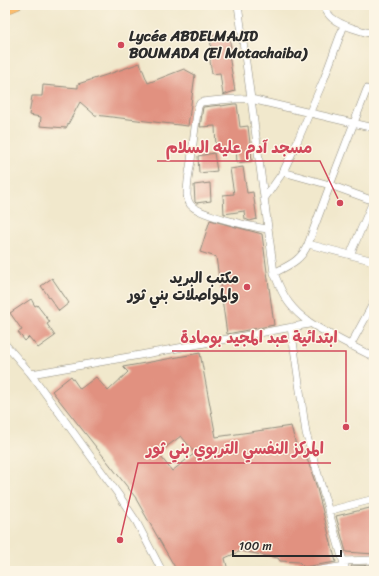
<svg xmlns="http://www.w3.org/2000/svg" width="379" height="576" font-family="Sriracha,'Playpen Sans Arabic',sans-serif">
  <rect width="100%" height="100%" fill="#fcf5e5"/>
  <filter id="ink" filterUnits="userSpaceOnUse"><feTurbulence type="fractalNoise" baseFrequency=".025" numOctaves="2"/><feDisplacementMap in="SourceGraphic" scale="8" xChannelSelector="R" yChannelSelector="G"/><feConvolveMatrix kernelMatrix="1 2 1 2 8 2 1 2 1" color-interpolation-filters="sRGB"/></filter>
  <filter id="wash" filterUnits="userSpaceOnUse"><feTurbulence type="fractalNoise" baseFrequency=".012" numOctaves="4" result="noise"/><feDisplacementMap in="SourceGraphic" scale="16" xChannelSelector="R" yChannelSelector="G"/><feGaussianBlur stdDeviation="0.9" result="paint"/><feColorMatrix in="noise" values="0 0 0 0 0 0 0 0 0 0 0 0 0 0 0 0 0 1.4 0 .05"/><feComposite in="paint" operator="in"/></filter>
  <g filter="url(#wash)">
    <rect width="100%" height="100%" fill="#f1e8cc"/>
    <g id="blocks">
      <!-- building -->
      <path fill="#e19180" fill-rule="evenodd" d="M221 32 229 36 232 54 229 55 235 91 223 95 220 73 212 74 210 61 211 37Z
        M140 63 148 83 184 69 195 75 188 126 95 115 80 102 66 128 40 126 41 117 29 115 32 96H42L43 85 78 88V84L109 74Z
        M234 104H237L240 127 248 126 252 161 237 163 236 147 216 149 215 126 200 127 203 107 221 105V106Z
        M214 153 217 171 199 173 198 156Z
        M243 167 247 193 253 192 257 219 250 221 245 219 244 211 224 214 223 195 234 194 230 169Z
        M210 183 211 201 196 203 195 202 194 185Z
        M210 220 262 234 274 325 227 334 216 257 200 252Z
        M52 278 69 303 59 311 41 286Z
        M31 299 35 306 37 305 50 322 47 324 55 336 38 348 29 337 25 341 18 332 22 330 10 313Z
        M200 353 216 437 291 426 298 453 304 450 316 485 336 562 304 567 299 562 280 561 278 558 241 551 225 558 228 571H177L136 499V498L52 391 71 376 80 389 96 377 108 391 128 372 123 367ZM181 436 195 453 172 471 158 453Z
        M374 507V554L346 552 336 516Z
        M374 565V571H353L351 566Z"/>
    </g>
  </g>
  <g filter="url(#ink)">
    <use href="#blocks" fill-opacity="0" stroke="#8e8a7c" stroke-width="1"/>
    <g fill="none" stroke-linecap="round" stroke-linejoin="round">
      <defs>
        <path id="minor" d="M238 5 251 99 274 273C278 283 282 294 289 303 301 319 316 327 333 336 346 343 360 350 374 357
          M323 5C326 10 328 15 332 18 340 25 363 32 374 34
          M283 172 330 185 367 89
          M264 199 283 172 294 149 324 79 344 25
          M374 201 330 185 308 244 374 261
          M268 229C253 227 197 215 190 204 188 201 187 198 187 195 187 184 189 172 191 161 193 143 195 125 198 107L200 103 202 102C219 100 235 98 251 99L374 128
          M350 255 374 199
          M274 273C289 265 301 261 308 244
          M291 327 306 433 346 571
          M5 344 31 374 118 494 136 521 162 571
          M350 346 374 302
          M31 374 140 355 309 324
          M328 511 374 499
          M343 561 374 560
          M314 571 345 566"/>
        <path id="major" d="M5 10 17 5"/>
      </defs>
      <!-- minor casing -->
      <use href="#minor" stroke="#8e8a7c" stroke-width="8"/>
      <!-- major casing -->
      <use href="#major" stroke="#8e8a7c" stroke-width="10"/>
      <!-- minor -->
      <use href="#minor" stroke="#fff" stroke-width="7"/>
      <!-- major -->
      <use href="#major" stroke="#fcbd6e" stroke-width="9"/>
    </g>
  </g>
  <!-- markers -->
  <g fill="#d1495b" stroke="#fcf5e5" stroke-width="1.5">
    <circle cx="121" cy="45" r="4"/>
    <circle cx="247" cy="287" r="4"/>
  </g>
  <g text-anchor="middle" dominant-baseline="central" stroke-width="3" stroke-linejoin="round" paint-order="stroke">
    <!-- poi labels -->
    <g font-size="15" font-weight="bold" fill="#2b2b2b" stroke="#fcf5e5" text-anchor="start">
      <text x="129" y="36">Lycée ABDELMAJID<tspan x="129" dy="17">BOUMADA (El Motachaiba)</tspan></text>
      <text x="239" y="278" text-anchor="end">مكتب البريد<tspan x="239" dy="17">والمواصلات بني ثور</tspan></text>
    </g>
  </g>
  <!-- callouts -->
  <path fill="none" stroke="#d1495b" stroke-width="1.5" d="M340 203L320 161H157M346 427L346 351H172M120 540L138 463H331"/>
  <g fill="#d1495b" stroke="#fcf5e5" stroke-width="1.5">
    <circle cx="340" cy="203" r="4"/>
    <circle cx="346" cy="427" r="4"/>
    <circle cx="120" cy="540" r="4"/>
  </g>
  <g font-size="16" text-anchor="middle" font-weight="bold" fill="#d1495b" stroke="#fcf5e5" stroke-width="3" stroke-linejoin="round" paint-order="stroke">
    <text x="239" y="153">مسجد آدم عليه السلام</text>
    <text x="259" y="343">ابتدائية عبد المجيد بومادة</text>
    <text x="235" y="454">المركز النفسي التربوي بني ثور</text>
  </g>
  <!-- margin -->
  <rect width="379" height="576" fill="none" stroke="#fcf5e5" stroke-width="20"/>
  <!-- scale -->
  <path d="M233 550v6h108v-6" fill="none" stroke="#2b2b2b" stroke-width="2"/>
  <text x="239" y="550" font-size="12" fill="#2b2b2b" stroke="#fcf5e5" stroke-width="3" paint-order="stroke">100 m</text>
</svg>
